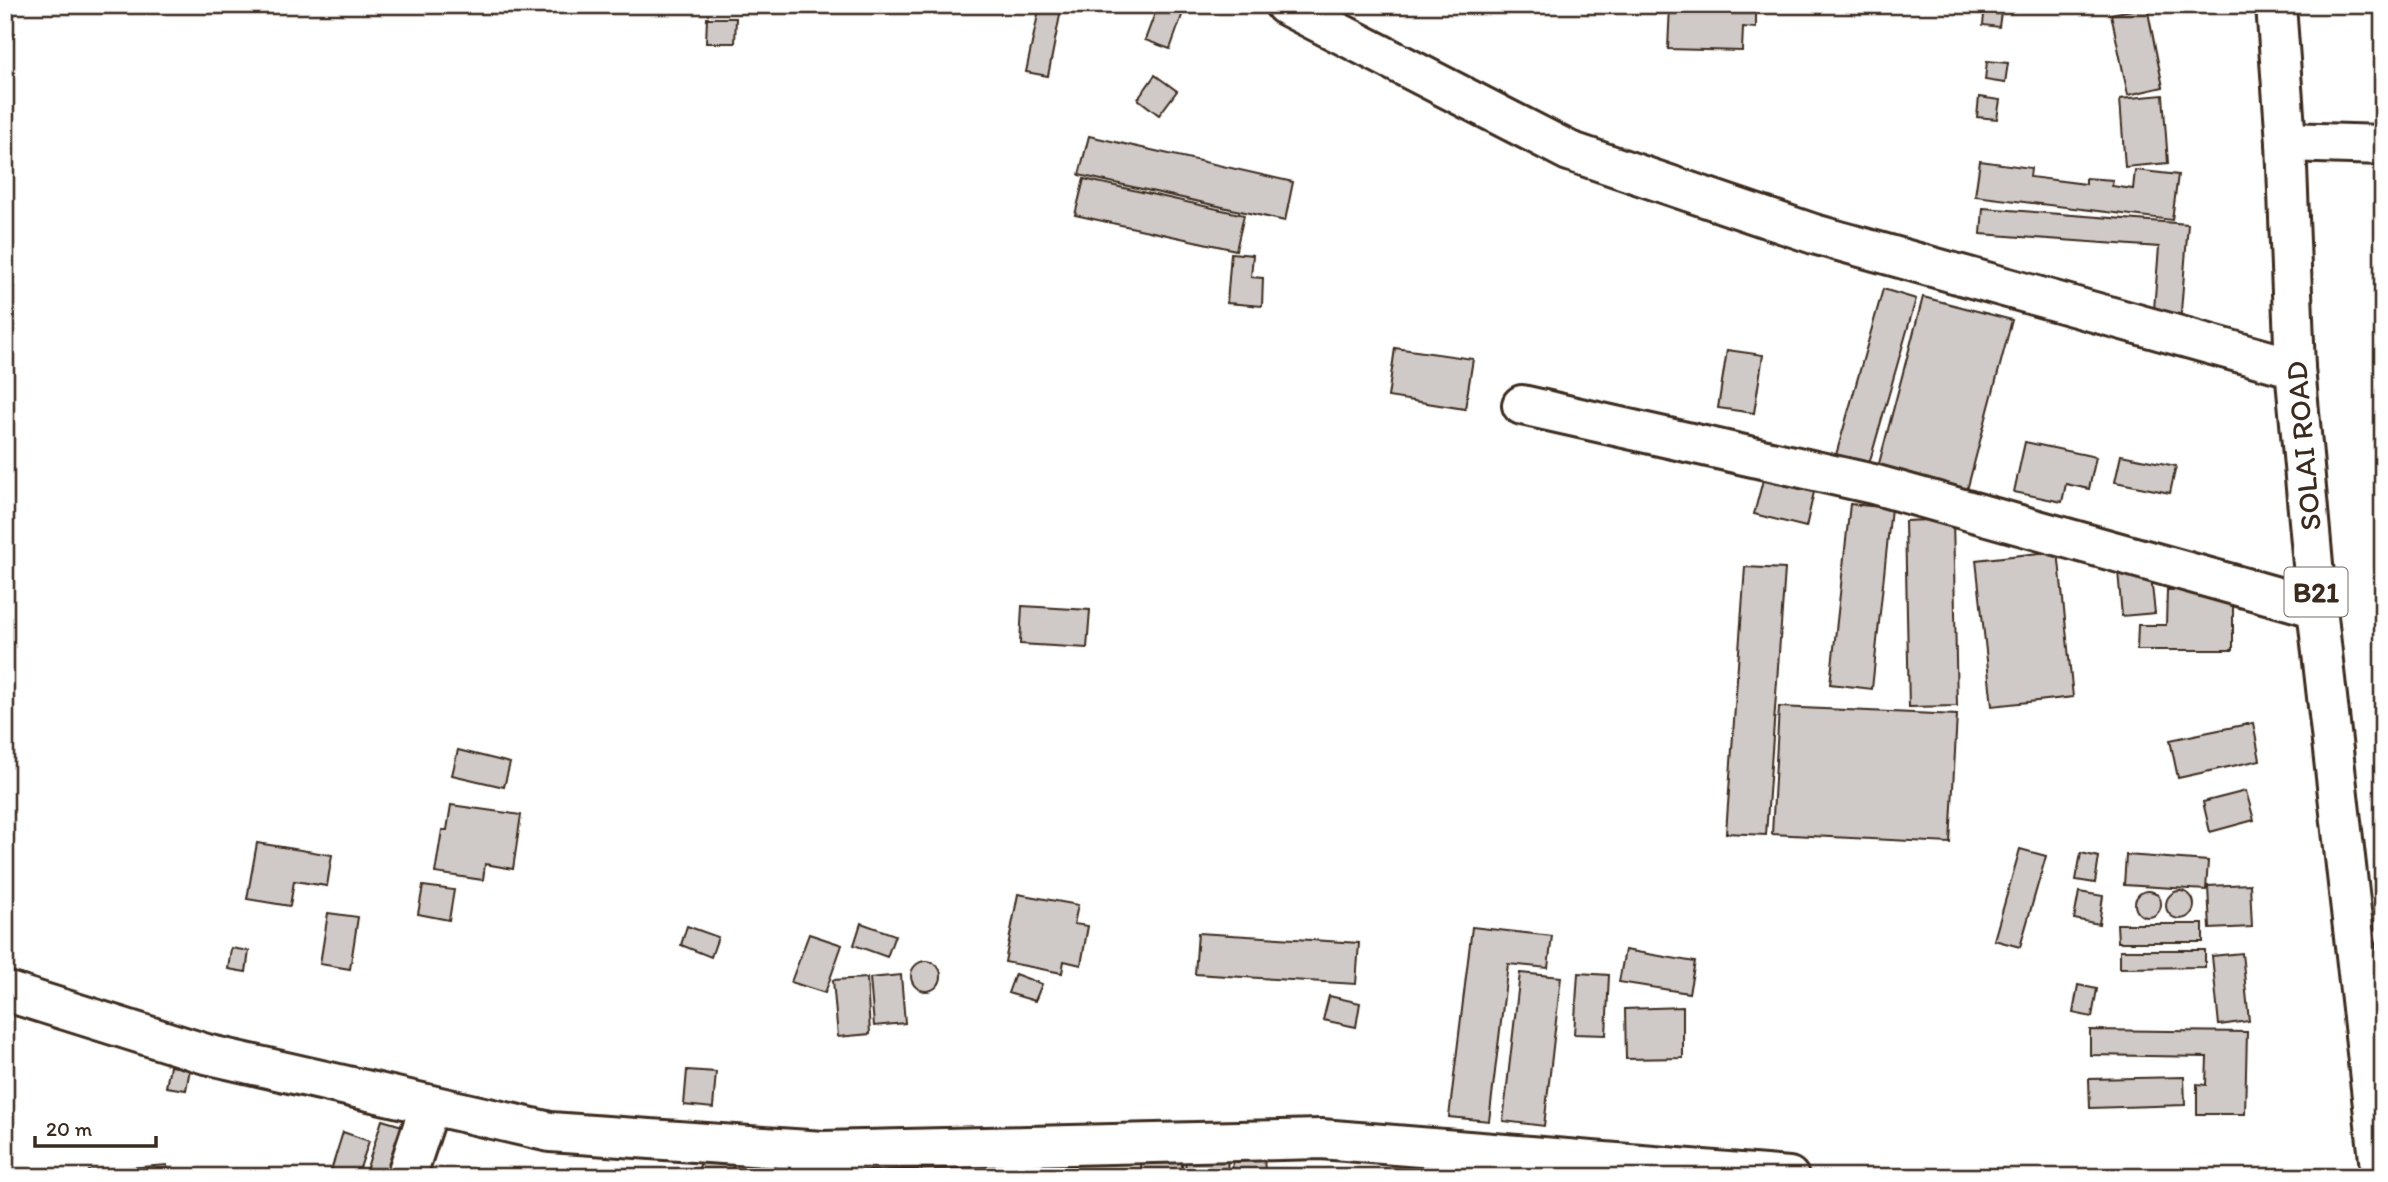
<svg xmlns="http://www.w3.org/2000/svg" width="2388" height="1182" font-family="Itim,sans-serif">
  <rect width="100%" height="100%" fill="#fff"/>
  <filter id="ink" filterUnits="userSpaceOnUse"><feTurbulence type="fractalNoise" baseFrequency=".0143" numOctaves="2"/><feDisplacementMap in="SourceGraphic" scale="14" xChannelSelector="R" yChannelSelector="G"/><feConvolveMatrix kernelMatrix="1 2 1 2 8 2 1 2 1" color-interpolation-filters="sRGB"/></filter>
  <g filter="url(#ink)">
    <!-- building -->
    <path fill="#cfcac7" stroke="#3b2a1e" stroke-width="2" d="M1040 5H1062L1048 76 1026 72Z
      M1158 5 1185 7 1170 49 1145 40Z
      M1670 5H1756V28L1743 27 1742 51 1668 49Z
      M1985 5H2002L1999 27 1983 25Z
      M2147 7 2163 87 2128 95 2111 14Z
      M707 18H736L735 43H706Z
      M1987 61 2008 63 2005 83 1985 80Z
      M1155 75 1177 91 1159 115 1138 99Z
      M2163 95 2168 163 2125 167 2120 99Z
      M1979 97 2000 100 1997 119 1977 117Z
      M1089 136 1293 182 1285 221 1079 175Z
      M1980 161 2031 168 2030 177 2086 184V178L2113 180 2112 186 2133 189 2135 170 2178 175 2172 220 1975 196Z
      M1084 179 1244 215 1236 250 1075 215Z
      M1983 208 2188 224 2180 324 2153 322 2159 247 1981 234Z
      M1231 253 1253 255 1251 277 1263 278 1262 306 1227 303Z
      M1883 289 1916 299 1867 471 1834 462Z
      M1923 297 2012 320 1966 494 1877 471Z
      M1395 348 1473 359 1465 409 1388 397Z
      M1727 350 1763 355 1754 413 1718 408Z
      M2025 442 2096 457 2089 489 2066 484 2062 502 2014 492Z
      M2121 455 2176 466 2170 493 2115 482Z
      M1763 480 1814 492 1806 527 1754 514Z
      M1850 504 1891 508 1872 689 1830 684Z
      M1953 519 1957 706 1909 707 1905 521Z
      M2058 551 2073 697 1992 706 1976 560Z
      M1745 567 1785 569 1766 835 1726 833Z
      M2150 568 2155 613 2122 616 2118 571Z
      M2167 590H2233V650H2137L2138 625H2166Z
      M1022 606 1090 610 1087 648 1020 644Z
      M1779 707 1957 715 1950 843 1772 834Z
      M2253 723 2260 760 2178 778 2170 740Z
      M458 750 510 763 504 787 452 775Z
      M2246 791 2254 820 2210 832 2203 802Z
      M451 805 521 815 513 869 485 864 483 880 435 873 442 830H447Z
      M257 843 332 855 327 886 294 881 290 906 247 899Z
      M2020 849 2046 856 2020 947 1994 940Z
      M2081 853 2099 857 2095 883 2076 880Z
      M2126 855 2208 861 2206 890 2124 885Z
      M2250 884 2252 927 2210 929 2208 886Z
      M423 886 454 890 449 920 418 914Z
      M2166 905a14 14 0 1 1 28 0a14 14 0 1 1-28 0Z
      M2135 904a13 13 0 1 1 26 0a13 13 0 1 1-26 0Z
      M2079 892 2103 896 2099 924 2074 919Z
      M1018 894 1078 905 1074 924 1088 926 1081 965 1064 961 1062 973 1005 962Z
      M328 913 358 917 350 969 320 964Z
      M861 923 895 935 887 957 854 945Z
      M2117 924H2203V942H2118Z
      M687 926 718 937 711 957 681 945Z
      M1472 927 1552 936 1548 968 1508 964 1489 1121 1449 1117Z
      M1198 933 1359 943 1356 984 1195 974Z
      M809 934 842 945 825 993 791 982Z
      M231 948 249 951 246 972 228 969Z
      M1625 950 1695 962 1689 993 1619 982Z
      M2120 950H2205V967L2120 968Z
      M2242 953 2249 1021 2219 1025 2212 956Z
      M911 976a15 15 0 1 1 30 0a15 15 0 1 1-30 0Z
      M1520 973 1561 977 1544 1126 1503 1121Z
      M1578 973 1609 975 1606 1035 1574 1034Z
      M1015 974 1042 984 1035 1001 1008 993Z
      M901 975 905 1023 874 1026 870 978Z
      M867 978 870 1034 838 1037 833 980Z
      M2078 985 2097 989 2092 1017 2073 1013Z
      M1329 996 1360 1003 1356 1027 1323 1020Z
      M1683 1007V1058L1626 1059 1625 1009Z
      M2090 1030 2247 1032 2245 1114H2197V1084L2206 1085 2207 1057 2090 1055Z
      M170 1066 190 1069 186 1090 166 1087Z
      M687 1070 716 1072 713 1108 684 1105Z
      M2184 1077 2185 1105 2090 1108 2089 1079Z
      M382 1120 409 1128 393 1177H364Z
      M343 1132 369 1141 357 1177H329Z
      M1264 1150 1265 1177H1233L1232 1152Z
      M706 1151 735 1162 729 1177H695Z
      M1227 1155 1228 1177H1186L1185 1156Z
      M1141 1156H1182V1177H1141Z
      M1023 1157 1047 1160 1045 1177 1022 1176Z
      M167 1165 168 1177H90L89 1171Z"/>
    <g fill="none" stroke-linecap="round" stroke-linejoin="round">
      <defs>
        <path id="minor" d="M1285 5 1569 151 1814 234 2295 368
          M2286 142 2383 145
          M1522 405 1873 484 2317 608
          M5 991 206 1054 550 1132 823 1151 1321 1139 1789 1177
          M406 1177 430 1105"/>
        <path id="trunk" d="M2276 5 2286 142 2295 368 2317 608 2381 1177"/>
      </defs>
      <!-- minor casing -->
      <use href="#minor" stroke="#3b2a1e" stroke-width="44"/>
      <!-- trunk casing -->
      <use href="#trunk" stroke="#3b2a1e" stroke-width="44"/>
      <!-- minor -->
      <use href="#minor" stroke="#fff" stroke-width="38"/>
      <!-- trunk -->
      <use href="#trunk" stroke="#fff" stroke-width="38"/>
    </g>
  </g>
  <g text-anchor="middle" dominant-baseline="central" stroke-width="6" stroke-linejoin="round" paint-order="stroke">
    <!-- shield labels -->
    <rect fill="#fff" stroke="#766a62" stroke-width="2" x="2284.5" y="567.5" width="63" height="49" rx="5"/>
    <g font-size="28" font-weight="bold" fill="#3b2a1e">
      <text x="2316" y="592">B21</text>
    </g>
    <!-- street labels -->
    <g font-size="30" fill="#3b2a1e" stroke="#fff">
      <text transform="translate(2303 446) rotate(-95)">SOLAI ROAD</text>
    </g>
  </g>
  <!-- margin -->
  <rect width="2388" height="1182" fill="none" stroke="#fff" stroke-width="28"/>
  <rect x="14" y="14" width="2360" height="1154" fill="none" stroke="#3b2a1e" stroke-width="2.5" filter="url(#ink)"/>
  <!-- scale -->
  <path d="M35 1136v10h121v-10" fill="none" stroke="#3b2a1e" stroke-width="3.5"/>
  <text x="46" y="1136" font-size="21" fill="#3b2a1e" stroke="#ffffff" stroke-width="5" paint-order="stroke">20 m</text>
</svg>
